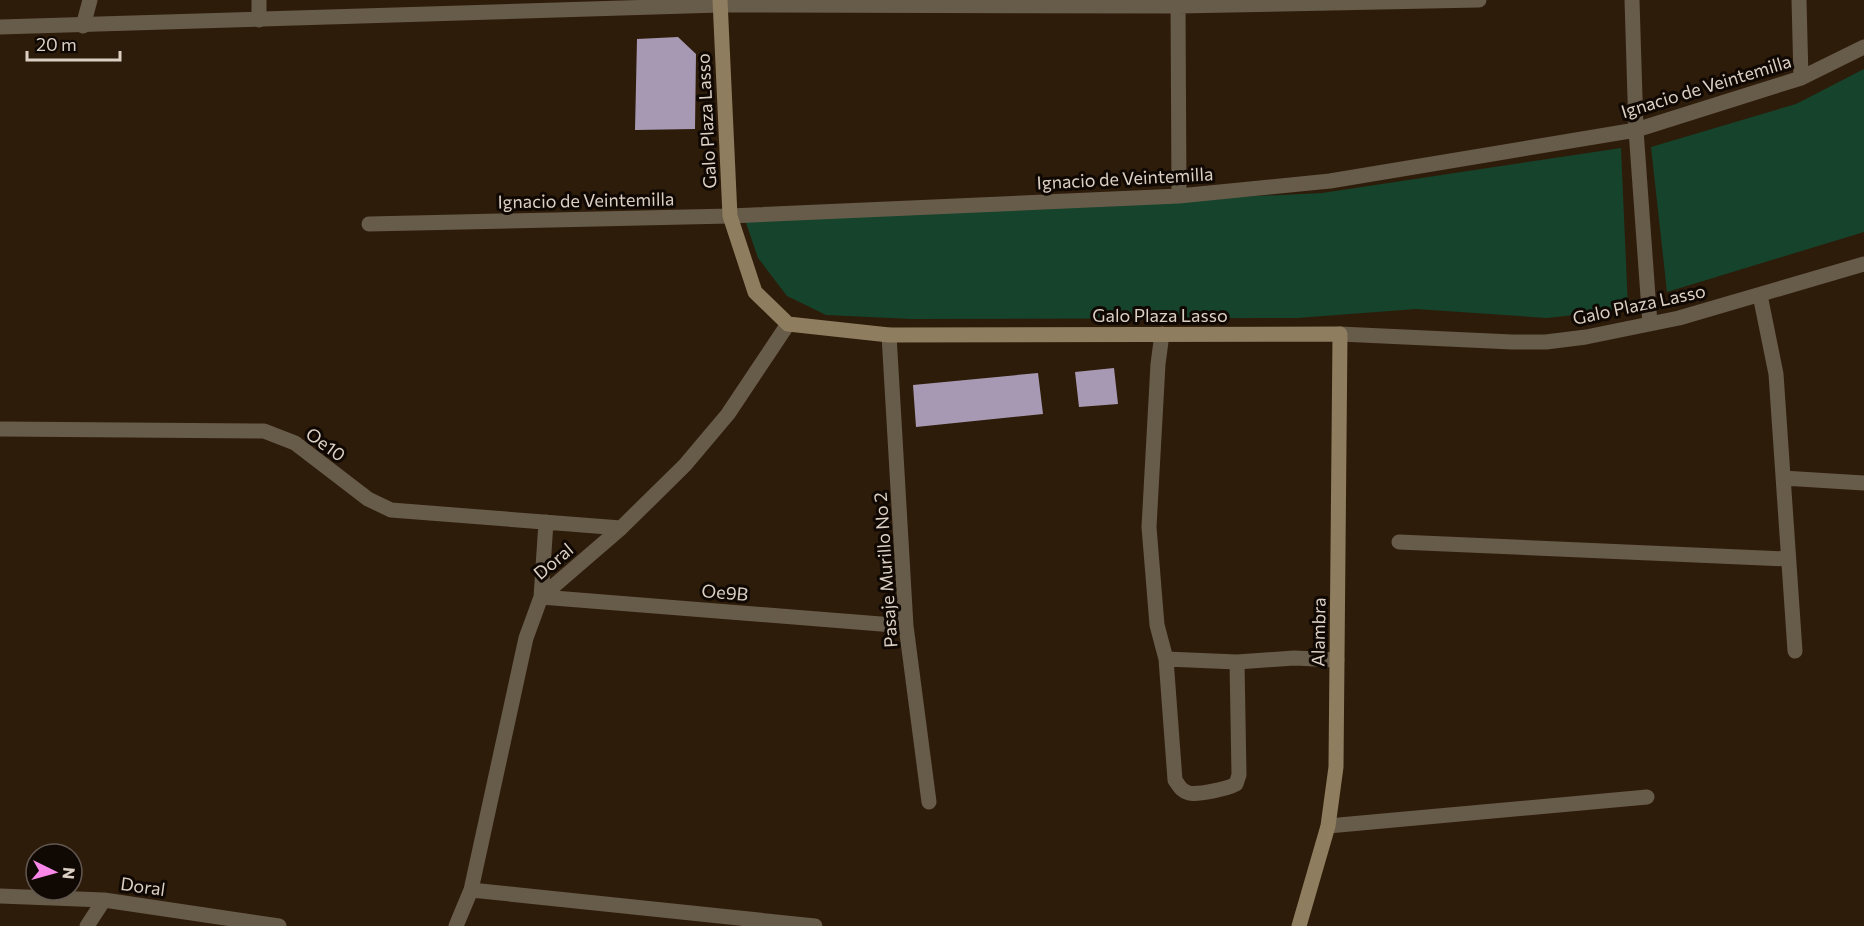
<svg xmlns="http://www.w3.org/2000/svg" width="1864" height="926" font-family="Commissioner,sans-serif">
  <rect width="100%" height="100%" fill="#2e1c0a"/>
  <!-- green -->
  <path fill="#15432c" d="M1864 69V232L1667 292 1651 147 1796 104Z
    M1621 148 1628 309 1547 318 1416 309 1297 318 912 319 826 315 787 296 758 258 745 220 1322 193Z"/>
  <!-- building -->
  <path fill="#a799b3" d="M678 37 696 54 695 129 635 130 637 39Z
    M1114 368 1118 404 1079 407 1075 372Z
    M1038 373 1043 414 916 427 913 385Z"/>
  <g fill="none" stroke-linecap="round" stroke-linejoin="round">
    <!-- lane -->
    <path stroke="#675b49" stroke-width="15" d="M259 0V20
      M83 26 90 0
      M1760 295 1776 374 1795 651
      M1162 334 1158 364 1149 527 1157 625 1166 659 1237 662 1294 658 1337 660
      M1783 478 1864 483
      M1399 542 1788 559
      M1166 659 1175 780C1179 786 1181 791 1189 793 1198 795 1227 789 1236 784L1239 775 1237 662
      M1328 826 1647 797"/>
    <!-- street -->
    <path stroke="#675b49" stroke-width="15" d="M1178 0 1179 196
      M1632 0 1636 130 1650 324
      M1799 0 1801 78
      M0 27 720 5 1178 6 1479 0
      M369 224 730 216 1179 196 1330 181 1636 130 1801 78 1864 47
      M1340 334 1512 342H1546L1586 337 1679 318 1864 264
      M889 335 906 626 929 802
      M0 429 264 431 295 443 368 499 391 510 621 528
      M546 522 541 597 906 626
      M471 890 815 926
      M0 896 104 900 279 926
      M87 926 104 900
      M456 926 471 890 526 638 541 597 621 528 685 465 728 414 788 324"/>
    <!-- secondary -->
    <path stroke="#8f7d5f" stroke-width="15" d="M720 0 730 216 755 292 788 324 889 335 1340 334 1336 767 1328 826 1299 926"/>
  </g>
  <g text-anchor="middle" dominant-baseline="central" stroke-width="6" stroke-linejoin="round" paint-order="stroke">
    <!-- street labels -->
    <g font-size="18" fill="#dcd0c5" stroke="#100803">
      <text transform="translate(1706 86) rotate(-17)">Ignacio de Veintemilla</text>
      <text transform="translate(706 121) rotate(-93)">Galo Plaza Lasso</text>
      <text transform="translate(1125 178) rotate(-3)">Ignacio de Veintemilla</text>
      <text transform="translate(586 200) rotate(-1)">Ignacio de Veintemilla</text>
      <text transform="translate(1639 304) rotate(-12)">Galo Plaza Lasso</text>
      <text x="1160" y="315">Galo Plaza Lasso</text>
      <text transform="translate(326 444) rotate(36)">Oe10</text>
      <text transform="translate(553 561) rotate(-40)">Doral</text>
      <text transform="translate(885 570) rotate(-94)">Pasaje Murillo No 2</text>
      <text transform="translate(725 592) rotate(5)">Oe9B</text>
      <text transform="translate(1318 632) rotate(-89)">Alambra</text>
      <text transform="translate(143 886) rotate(8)">Doral</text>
    </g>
  </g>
  <!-- north arrow -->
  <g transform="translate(54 872) rotate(95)"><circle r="28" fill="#100803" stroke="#625851" stroke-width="1.5"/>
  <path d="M0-4.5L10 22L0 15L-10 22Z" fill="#f987e9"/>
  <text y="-9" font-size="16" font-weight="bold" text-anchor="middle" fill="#dcd0c5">N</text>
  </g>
  <!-- scale -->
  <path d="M27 51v9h93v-9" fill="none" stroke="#dcd0c5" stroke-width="3"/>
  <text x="36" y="51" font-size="18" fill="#dcd0c5" stroke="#100803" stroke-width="4.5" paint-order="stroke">20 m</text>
</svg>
